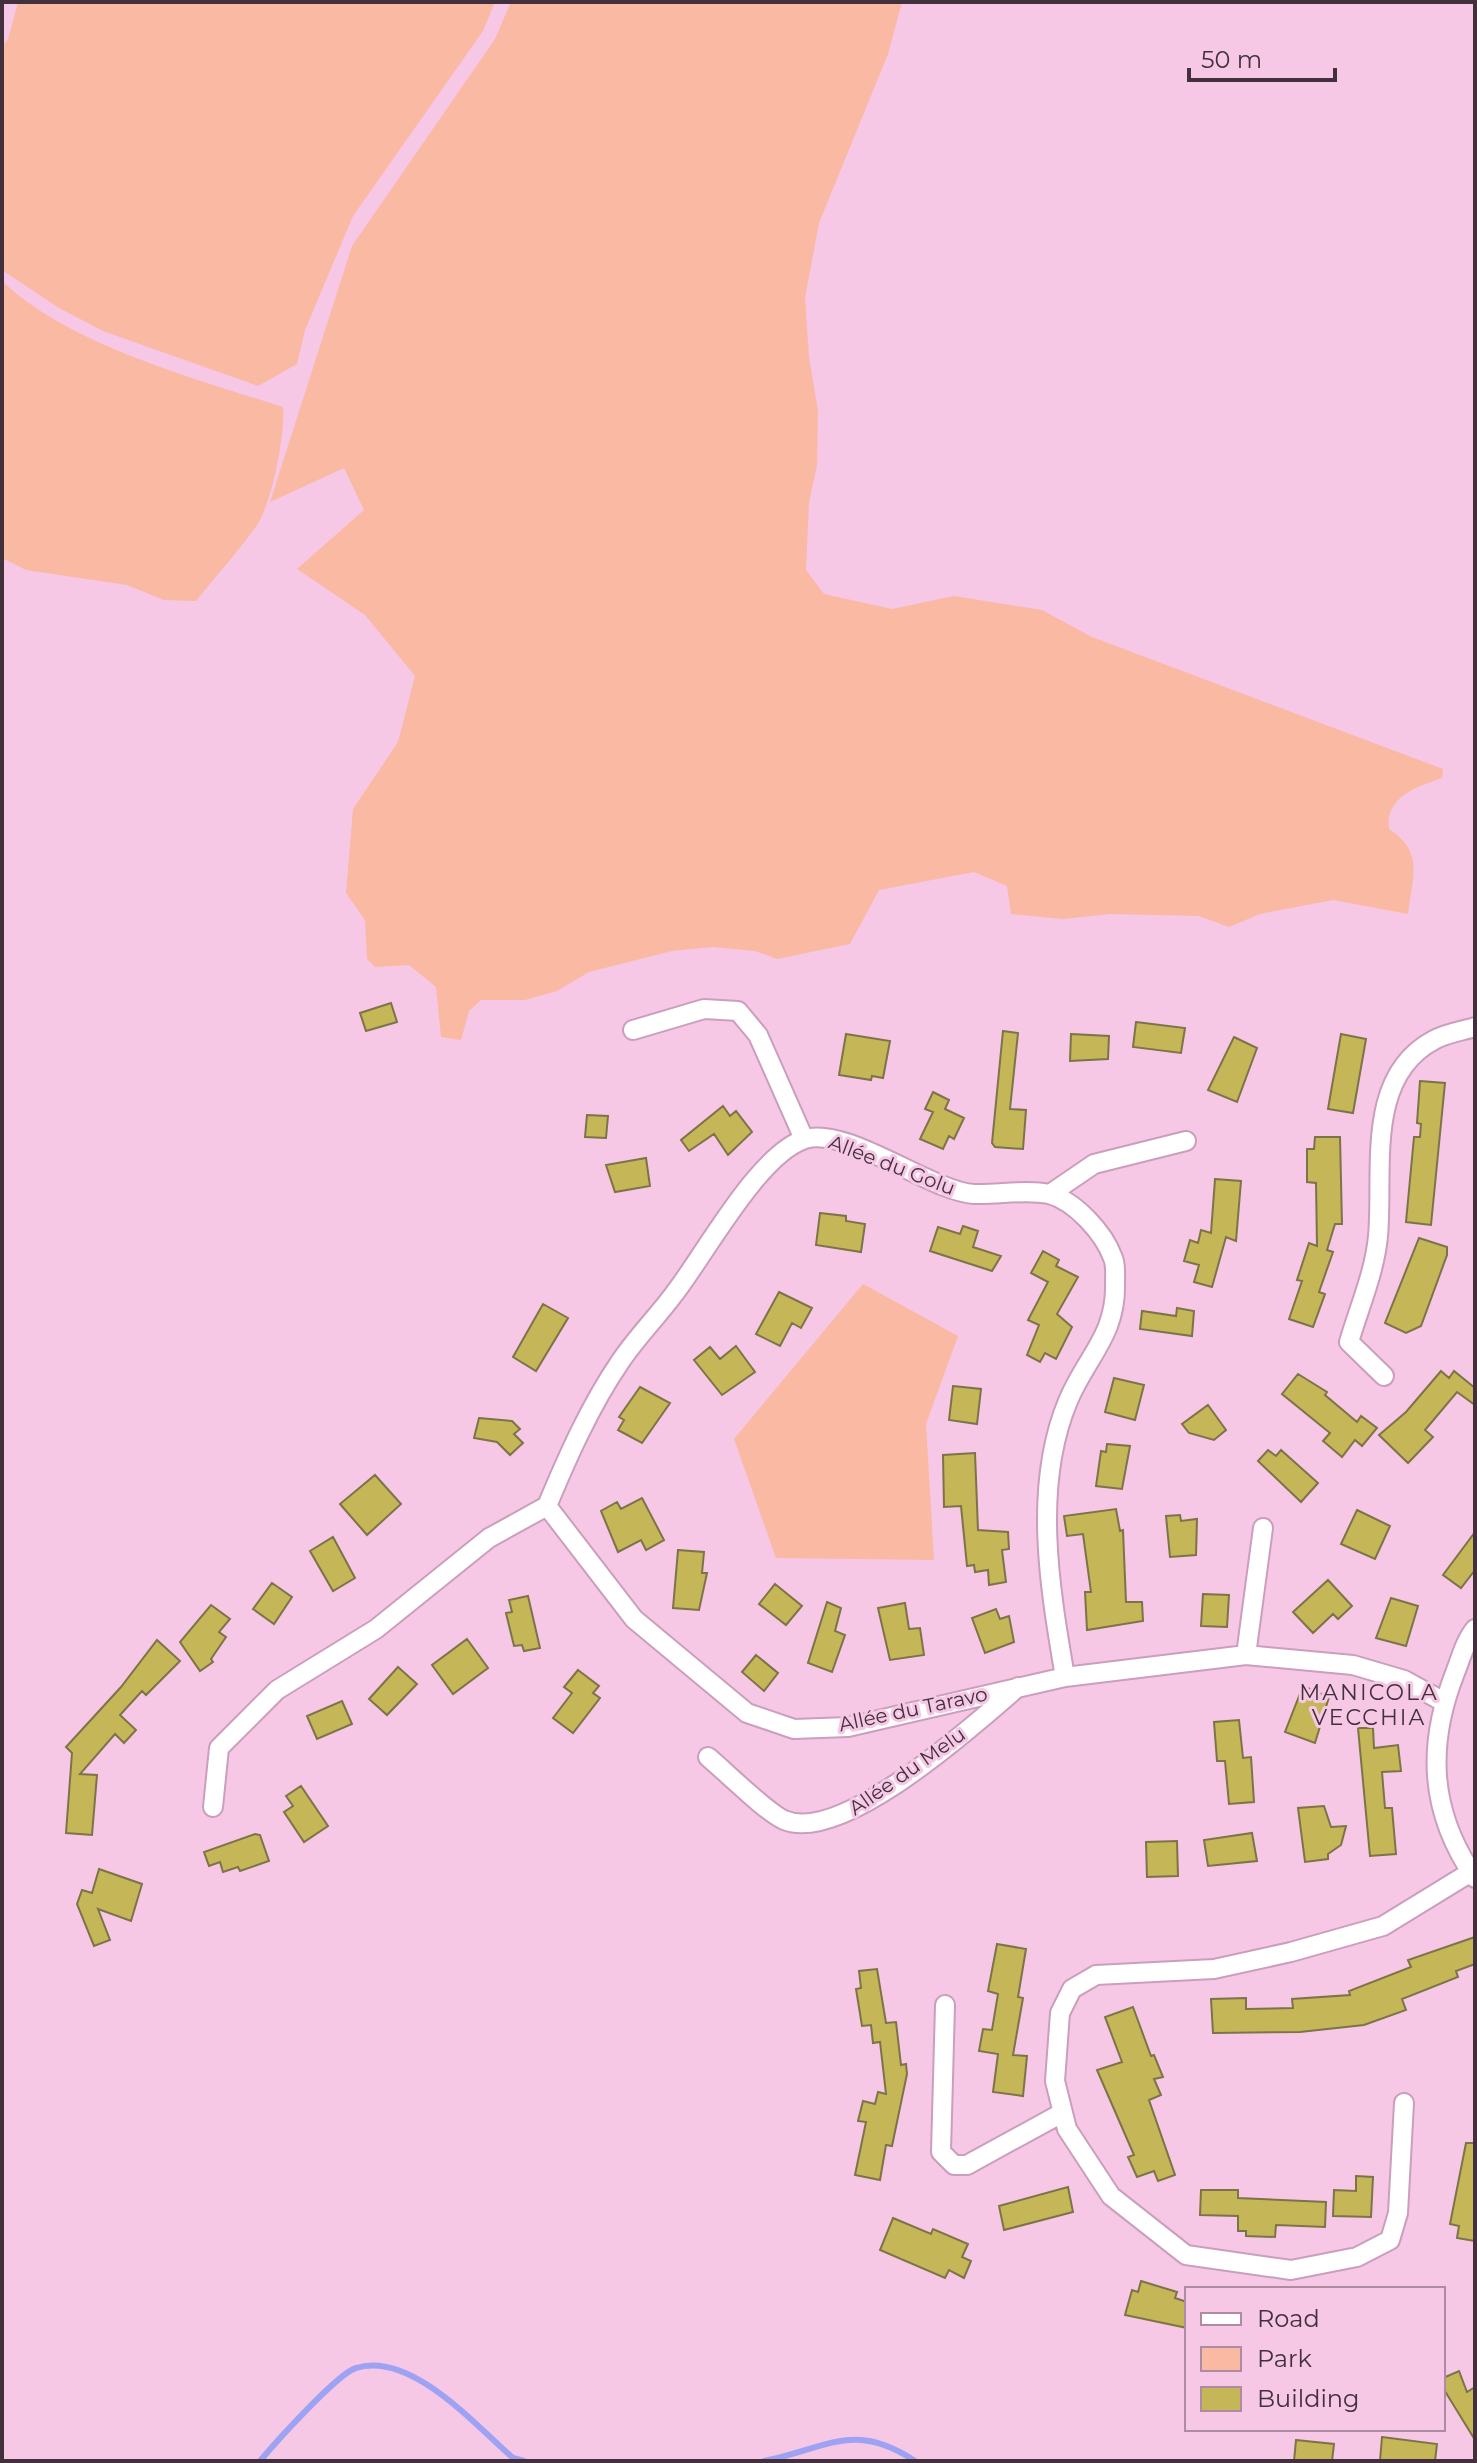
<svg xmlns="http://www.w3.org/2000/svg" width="1477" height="2463" font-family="Montserrat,sans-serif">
  <rect width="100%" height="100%" fill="#f6c8e5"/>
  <!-- green -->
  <path fill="#fab9a2" d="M18 2H495L483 31 353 216 305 330 297 364 258 386 103 331 59 308 2 270V47L8 39Z
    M511 2H902L888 54 819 223 805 298 809 357 818 411 817 465 809 503 806 570 824 594 892 609 954 596 1042 610 1092 637 1443 769 1442 778C1416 787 1385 797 1389 829 1425 853 1412 877 1408 914L1333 900 1260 914 1229 927 1199 916 1110 914 1063 919 1011 914 1007 886 974 872 879 890 850 944 777 959 755 951 713 947 672 951 589 972 557 991 525 1000H481L469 1011 461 1040 441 1037 436 987 409 965 375 967 367 959 365 920 346 893 353 809 398 742 415 676 365 615 297 569 364 510 344 468 270 502 352 246 495 39Z
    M2 281C69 345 196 379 283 407 285 436 272 505 255 528 237 553 215 577 196 601L164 600 127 585 26 570 2 558Z
    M863 1284 958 1336 926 1424 934 1560 776 1558 734 1439Z"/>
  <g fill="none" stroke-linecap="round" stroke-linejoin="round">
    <!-- stream -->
    <path stroke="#9da2f3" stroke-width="6" d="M260 2461C275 2443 338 2373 356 2368 411 2351 475 2425 513 2458L524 2461
      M764 2461C826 2449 853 2420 915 2461"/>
  </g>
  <!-- building -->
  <path fill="#c5b658" stroke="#7c7448" stroke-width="2" d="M391 1003 397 1022 366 1031 360 1013Z
    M1136 1022 1185 1028 1181 1053 1133 1047Z
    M1003 1031 1018 1033 1010 1109 1026 1110 1023 1149 995 1147 992 1143Z
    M846 1034 890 1041 883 1078 872 1076 871 1080 839 1075Z
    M1071 1034 1109 1036 1108 1059 1070 1061Z
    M1341 1034 1366 1039 1353 1113 1328 1109Z
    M1234 1037 1257 1048 1237 1102 1208 1090Z
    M1420 1081 1445 1083 1431 1225 1406 1222 1414 1137H1420L1421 1124 1417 1123Z
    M933 1092 949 1100 945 1109 964 1118 954 1139 949 1136 943 1149 920 1139 933 1112 925 1109Z
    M723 1106 730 1116 736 1111 752 1132 728 1155 714 1134 689 1151 681 1140Z
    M587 1115 608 1116 606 1138 585 1137Z
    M1315 1137H1340L1342 1224H1335L1327 1250 1333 1252 1319 1292 1325 1294 1313 1327 1289 1319 1302 1281 1297 1280 1309 1243 1317 1246 1316 1183 1307 1182V1149H1314Z
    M646 1158 650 1186 615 1192 606 1165Z
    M1215 1179 1241 1181 1236 1241 1226 1237 1212 1287 1194 1282 1199 1265 1184 1261 1190 1240 1198 1243 1201 1230 1211 1233Z
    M820 1213 846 1216V1221L865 1224 861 1252 816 1245Z
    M963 1226 978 1231 973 1247 1001 1256 992 1271 930 1251 938 1227 960 1234Z
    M1419 1238 1447 1247V1255L1421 1326 1406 1333 1385 1323Z
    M1043 1251 1059 1260 1056 1266 1078 1277 1057 1314 1072 1327 1056 1359 1045 1353 1040 1362 1027 1355 1039 1325 1028 1320 1048 1282 1031 1273Z
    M779 1292 812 1308 801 1328 792 1323 780 1346 756 1334Z
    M543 1304 568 1318 536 1371 513 1357Z
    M1177 1308 1194 1311 1192 1336 1140 1329 1142 1311 1176 1316Z
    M736 1346 755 1372 722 1395 694 1360 710 1347 720 1359Z
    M1441 1371 1449 1378 1454 1371 1475 1388V1405L1457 1392 1425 1430 1433 1437 1408 1463 1379 1435 1406 1412Z
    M1298 1374 1327 1392 1325 1395 1357 1422 1361 1416 1377 1428 1362 1446 1355 1440 1342 1457 1323 1441 1330 1433 1282 1394Z
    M1114 1378 1144 1385 1135 1420 1105 1412Z
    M953 1386 981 1389 977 1424 949 1420Z
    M640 1387 670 1403 642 1443 618 1430 624 1420 619 1417Z
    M1208 1405 1226 1430 1214 1440 1189 1433 1182 1424Z
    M479 1418 512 1421 520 1429 514 1434 523 1443 510 1455 497 1442 474 1438Z
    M1107 1444 1130 1446 1122 1489 1096 1486 1101 1451 1106 1452Z
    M1268 1450 1276 1456 1281 1450 1318 1483 1301 1502 1258 1461Z
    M975 1453 978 1530 1008 1532 1009 1549 1002 1550 1006 1582 989 1585 988 1570 975 1572 974 1565 967 1566 961 1506 944 1507 943 1455Z
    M375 1475 401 1504 367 1535 340 1504Z
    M642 1498 664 1540 646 1550 641 1540 618 1552 601 1511 617 1502 621 1509Z
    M1116 1509 1120 1531 1123 1530 1126 1602H1142L1143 1621 1087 1630 1085 1592H1091L1083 1534 1067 1536 1064 1516Z
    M1357 1510 1390 1526 1375 1559 1341 1544Z
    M1180 1515 1181 1521 1197 1519 1196 1555 1170 1557 1166 1516Z
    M1475 1532V1570L1461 1588 1443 1575Z
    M333 1537 355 1578 333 1591 310 1551Z
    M678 1550 704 1552 702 1573H707L699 1610 673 1608Z
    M1328 1580 1352 1606 1338 1619 1333 1614 1313 1633 1293 1612Z
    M272 1583 292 1597 274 1624 253 1609Z
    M775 1584 802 1606 786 1625 759 1604Z
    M1203 1594 1229 1595 1227 1627 1201 1626Z
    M528 1596 540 1648 524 1651 522 1645 514 1646 506 1613 512 1612 509 1600Z
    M1391 1598 1418 1606 1406 1646 1376 1638Z
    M827 1602 841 1608 835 1631 845 1635 832 1672 808 1663Z
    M905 1603 909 1629 920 1628 924 1655 890 1660 878 1608Z
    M211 1605 230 1619 219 1632 226 1637 211 1659 213 1662 200 1671 180 1642Z
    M996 1609 1000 1619 1009 1616 1014 1642 985 1653 972 1618Z
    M467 1639 488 1668 453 1694 432 1665Z
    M157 1640 180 1661 146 1695 142 1691 120 1715 136 1730 124 1743 115 1734 80 1774 97 1775 92 1835 66 1833 72 1753 66 1747 121 1687Z
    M756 1655 778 1673 764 1691 742 1672Z
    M398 1667 417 1684 387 1715 369 1699Z
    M578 1670 599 1686 593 1693 600 1698 573 1733 553 1718 572 1693 564 1687Z
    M1303 1686 1329 1697 1315 1743 1285 1732Z
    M342 1701 352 1724 317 1739 307 1716Z
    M1239 1720 1243 1758 1251 1757 1254 1802 1229 1804 1225 1761H1217L1214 1722Z
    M1358 1728H1373L1374 1748 1398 1745 1401 1771 1382 1772 1385 1808H1392L1396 1854 1370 1856Z
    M301 1786 328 1826 304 1842 284 1812 293 1806 286 1796Z
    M1324 1806 1331 1827 1346 1826 1341 1845 1328 1854V1859L1305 1862 1298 1808Z
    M1252 1833 1257 1861 1208 1866 1204 1840Z
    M255 1834 260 1835 269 1861 240 1871 238 1867 223 1872 220 1862 209 1866 204 1852Z
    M1177 1841 1178 1876 1147 1877 1146 1842Z
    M99 1869 142 1884 131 1921 98 1909 110 1940 94 1946 77 1904 82 1890 92 1893Z
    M1475 1937V1964L1456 1971 1458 1977 1402 1999 1406 2010 1364 2025 1300 2032 1213 2033 1211 1999 1246 1998V2009L1293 2008 1292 1999 1350 1995 1349 1991 1411 1967 1408 1960Z
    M997 1944 1026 1949 1018 1997 1023 1998 1013 2055 1027 2056 1023 2096 993 2092 998 2054 979 2051 983 2029 992 2030 998 1994 988 1991Z
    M877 1969 886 2023 896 2022 901 2065 906 2064 907 2074 892 2146 886 2145 880 2180 855 2175 866 2122 858 2121 863 2101 875 2104 878 2092 886 2094 880 2042 873 2043 871 2025 862 2026 856 1989 861 1988 859 1971Z
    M1133 2007 1151 2056 1154 2055 1163 2077 1154 2079 1161 2095 1149 2100 1175 2175 1158 2181 1154 2171 1137 2177 1128 2157 1134 2155 1097 2070 1122 2062 1105 2017Z
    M1466 2143H1475V2241L1457 2238 1459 2226 1450 2224Z
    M1356 2176 1373 2177 1371 2217 1333 2216 1334 2190 1356 2191Z
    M1068 2187 1073 2212 1004 2230 999 2206Z
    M1201 2190H1238V2198L1326 2202 1325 2227 1276 2225 1275 2237 1246 2236V2231H1238V2216L1200 2215Z
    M893 2218 931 2234 933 2229 968 2244 962 2257 971 2261 964 2278 949 2270 945 2278 880 2250Z
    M1141 2281 1177 2292 1175 2298 1187 2302V2328L1125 2315 1132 2290 1138 2292Z
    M1459 2371 1467 2392 1475 2387V2440L1443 2388V2378Z
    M1382 2437 1437 2444 1435 2461H1380Z
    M1296 2440 1334 2444 1332 2461H1294Z"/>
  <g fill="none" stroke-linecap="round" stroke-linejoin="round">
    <defs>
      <path id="minor" d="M633 1030 704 1009 738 1011 758 1035 804 1139
        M1050 1194 1094 1164 1186 1141
        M1384 1376 1349 1342C1359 1308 1375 1271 1378 1236 1384 1172 1364 1077 1434 1040 1446 1033 1462 1031 1475 1027
        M547 1506C567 1458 590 1406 620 1362 636 1338 657 1317 674 1294 704 1256 758 1154 805 1139 847 1126 932 1192 974 1194 998 1195 1026 1189 1049 1194 1075 1201 1104 1233 1113 1258 1116 1265 1115 1274 1115 1282 1117 1335 1086 1357 1068 1401 1032 1487 1050 1589 1065 1677
        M1475 1629C1465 1641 1461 1658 1455 1673 1426 1747 1430 1813 1475 1878
        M1246 1655 1263 1528
        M708 1757C726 1772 766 1812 784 1820 842 1845 975 1724 1018 1687
        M213 1807 219 1748 277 1690 376 1629 489 1538 547 1506 634 1619 747 1713 794 1729 848 1727 1065 1677 1246 1655 1353 1665 1404 1680 1444 1702
        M945 2005 941 2152 954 2165H967L1062 2113
        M1404 2103 1398 2213 1390 2240 1357 2257 1291 2270 1186 2255 1111 2196 1067 2129 1055 2081 1060 2013 1072 1989 1096 1975 1214 1969 1291 1952 1383 1926 1471 1872"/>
    </defs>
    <!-- minor casing -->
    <use href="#minor" stroke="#ca9fbb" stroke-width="22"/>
    <!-- minor -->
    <use href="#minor" stroke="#fff" stroke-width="18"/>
  </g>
  <g text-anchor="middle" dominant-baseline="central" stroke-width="6" stroke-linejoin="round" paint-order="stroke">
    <!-- street labels -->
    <g font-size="20" fill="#42303c" stroke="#f6c8e5">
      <text transform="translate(892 1165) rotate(21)">Allée du Golu</text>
      <text transform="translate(913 1709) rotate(-12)">Allée du Taravo</text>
      <text transform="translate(907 1771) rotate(-35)">Allée du Melu</text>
    </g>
    <!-- neighbourhood labels -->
    <g font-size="22" letter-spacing="2" fill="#42303c" stroke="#f6c8e5">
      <text x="1369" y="1692">MANICOLA<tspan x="1369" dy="25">VECCHIA</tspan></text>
    </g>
  </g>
  <!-- border -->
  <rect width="1477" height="2463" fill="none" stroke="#42303c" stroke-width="8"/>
  <!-- legend -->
  <rect x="1185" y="2287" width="260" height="144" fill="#f6c8e5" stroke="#ae8ba1" stroke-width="2"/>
  <rect x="1201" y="2313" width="40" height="12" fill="#ffffff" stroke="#ae8ba1" stroke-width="2"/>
  <text x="1257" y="2327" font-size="24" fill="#42303c">Road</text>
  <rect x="1201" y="2347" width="40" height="24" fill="#fab9a2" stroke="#ae8ba1" stroke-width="2"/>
  <text x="1257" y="2367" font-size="24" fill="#42303c">Park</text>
  <rect x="1201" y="2387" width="40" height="24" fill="#c5b658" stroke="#ae8ba1" stroke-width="2"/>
  <text x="1257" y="2407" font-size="24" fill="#42303c">Building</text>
  <!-- scale -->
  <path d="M1189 68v12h146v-12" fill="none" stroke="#42303c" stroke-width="4"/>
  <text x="1201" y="68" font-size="24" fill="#42303c" stroke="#f6c8e5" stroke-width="6" paint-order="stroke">50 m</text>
</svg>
